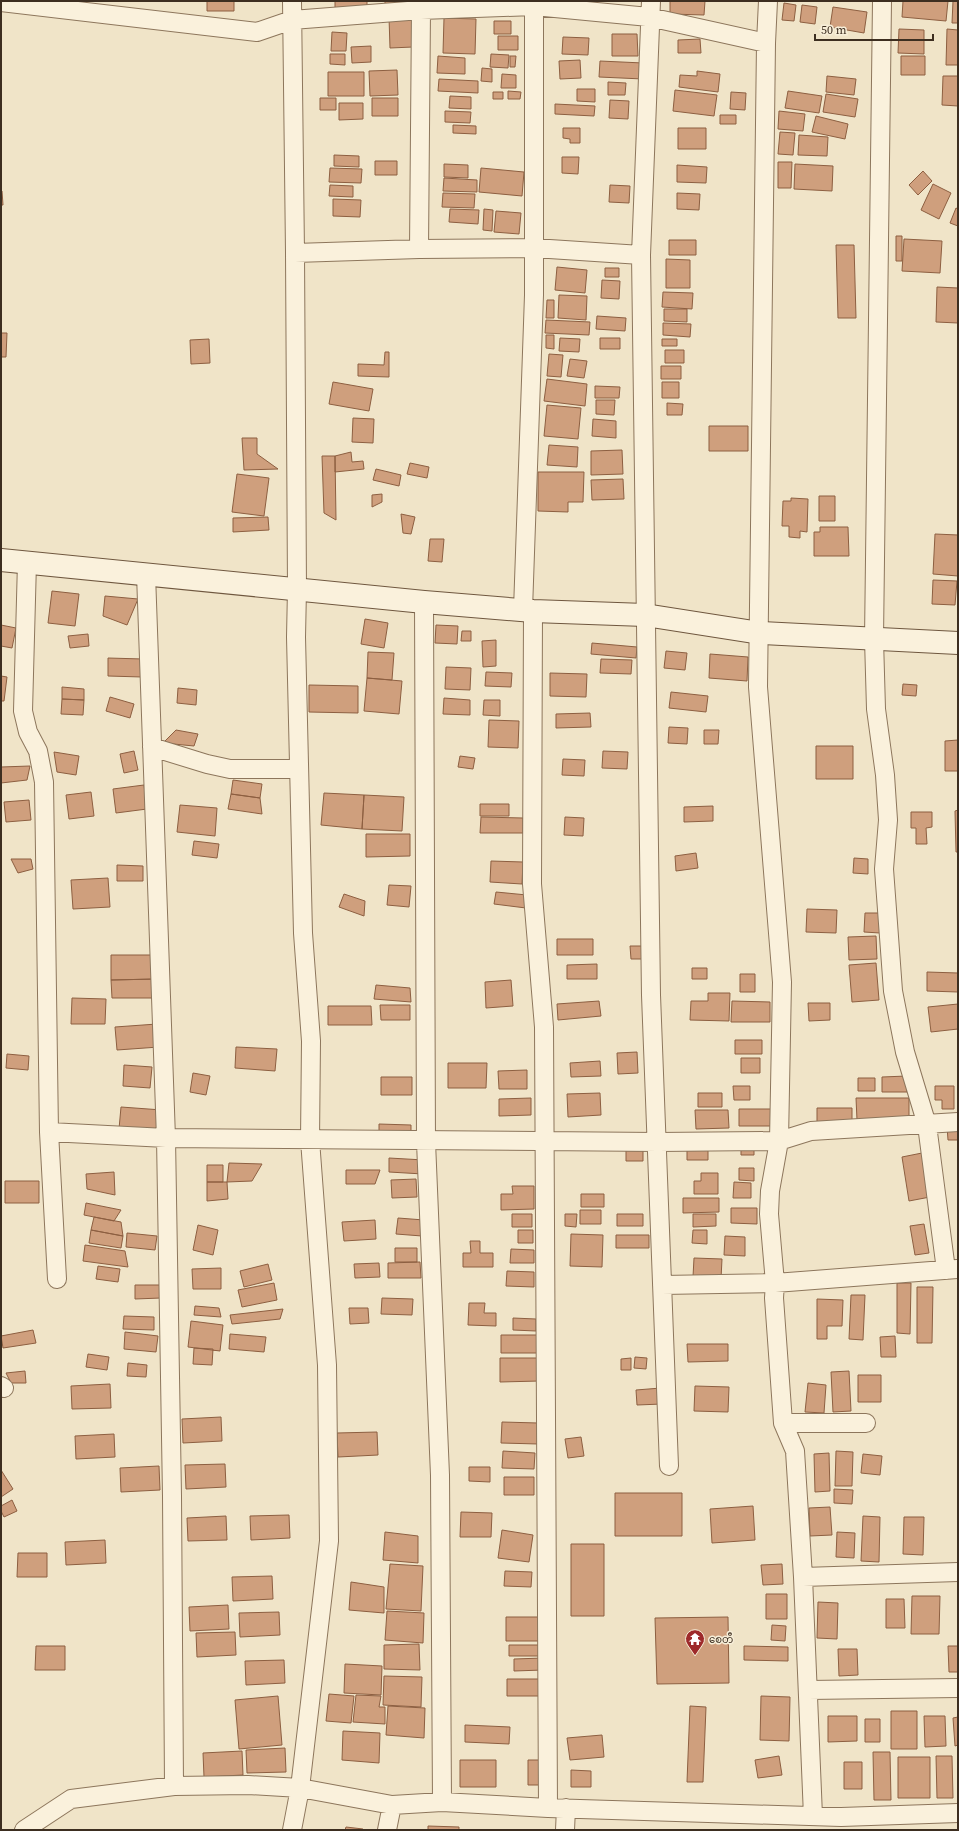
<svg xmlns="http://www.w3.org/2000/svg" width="959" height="1831" font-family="'Source Serif 4','Noto Sans Myanmar',serif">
  <rect width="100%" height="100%" fill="#f0e4c8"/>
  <!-- building -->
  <path fill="#cf9f7d" stroke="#8d5f41" d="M207 1H234V11H207Z
    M335 1H367V9H335Z
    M385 1H409V10H385Z
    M670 1H705L704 15 670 14Z
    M903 1H948L946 21 902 17Z
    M953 1H958V23H952Z
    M784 3 796 5 794 21 782 20Z
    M802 5 817 7 815 24 800 22Z
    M833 7 867 12 864 33 830 27Z
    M389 17H413V47L390 48Z
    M444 18 476 19 475 54 443 53Z
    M494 21H511V34H494Z
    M899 29 924 30V54L898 53Z
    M947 29 958 30V65H946Z
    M332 32 347 33 346 51H331Z
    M612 34H637L638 56H612Z
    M498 36H518V50H498Z
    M563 37 589 38 588 55 562 54Z
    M700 39 701 53H678V40Z
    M371 46V62L352 63 351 47Z
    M330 54H345V65L330 64Z
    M491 54 509 55 508 68 490 67Z
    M438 56 465 58V74L437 73Z
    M510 56H516L515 67H510Z
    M901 56H925V75H901Z
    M580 60 581 78 560 79 559 61Z
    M600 61 643 63V79L599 77Z
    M482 68 492 69V82L481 81Z
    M397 70 398 95 370 96 369 71Z
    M697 71 720 74 718 92 679 87 680 75 697 76Z
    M328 72H364V96H328Z
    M502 74 516 75V88H501Z
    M827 76 856 79 854 95 826 92Z
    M943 76H958V106L942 105Z
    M439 79 478 81V93L438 91Z
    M608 82 626 83 625 95H608Z
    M577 89H595V102L577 101Z
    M675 90 717 95 714 116 673 111Z
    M508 91 521 92 520 99H508Z
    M788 91 822 96 819 113 785 108Z
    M493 92H503V99H493Z
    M731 92 746 93 745 110 730 109Z
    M826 94 858 99 855 117 823 112Z
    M450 96 471 97V109L449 108Z
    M320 98H336V110H320Z
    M372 98H398V116H372Z
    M610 100 629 101 628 119 609 118Z
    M339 103H363V119L339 120Z
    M555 104 595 106 594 116 555 114Z
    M445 111 471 112 470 123 445 122Z
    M779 111 805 114 803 131 778 129Z
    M720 115H736V124H720Z
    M816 116 848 124 845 139 812 132Z
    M453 125 476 126V134L453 133Z
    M563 128H580V143H570V139L563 138Z
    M678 128H706V149H678Z
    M780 132 795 133 793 155 778 154Z
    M799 135 828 137 827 156 798 155Z
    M334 155 359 156V167L334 166Z
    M562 157H579L578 174 562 173Z
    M375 161H397V175H375Z
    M778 162H792L791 188H778Z
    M444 164 468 165V178L444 177Z
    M795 164 833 166 832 191 794 189Z
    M677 165 707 167 706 183 677 182Z
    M330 168 362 169 361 183 329 182Z
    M481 168 524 172 522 196 479 192Z
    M923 171 932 181 918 195 909 185Z
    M444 178 477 180V192L443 191Z
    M933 184 951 193 939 219 921 210Z
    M330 185 353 186V197L329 196Z
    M610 185 630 186 629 203 609 202Z
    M1 191H2L3 205H1Z
    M443 193 475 194 474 208 442 207Z
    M677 193 700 194 699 210 677 209Z
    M333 199 361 200 360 217 333 216Z
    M956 208 958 209V226L950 223Z
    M450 209 479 210 478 224 449 222Z
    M484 209 493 210 492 231 483 230Z
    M496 211 521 213 519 234 494 232Z
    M896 236H902V261H896Z
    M904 239 942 241 940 273 902 271Z
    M669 240H696V255H669Z
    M836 245H854L856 318H838Z
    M666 259 690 260V288H666Z
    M557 267 587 270 585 293 555 290Z
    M605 268H619V277H605Z
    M602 280 620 281 619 299 601 298Z
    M937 287 958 288V323L936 322Z
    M663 292 693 293 692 309 662 307Z
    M559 295 587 296 586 320 558 318Z
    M547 300H554V318H546Z
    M664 309H687V322L664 321Z
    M597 316 626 318 625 331 596 329Z
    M546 320 590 322 589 335 545 333Z
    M663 323 691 324 690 337 663 335Z
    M1 333H7L6 357H1Z
    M546 335H554V349L546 348Z
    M560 338 580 339 579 352 559 351Z
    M600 338H620V349H600Z
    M209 339 210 363 191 364 190 340Z
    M662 339H677V346H662Z
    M665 350H684V363H665Z
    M385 352H389V377L358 376V364L384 365Z
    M549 354 563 355 561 377 547 376Z
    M570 359 587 361 584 378 567 376Z
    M661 366H681V379H661Z
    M547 379 587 384 585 406 544 401Z
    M333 382 373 389 369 411 329 404Z
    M662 382H679V398H662Z
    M595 386 620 387 619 398H595Z
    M596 400H615L614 415 596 414Z
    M667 403 683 404 682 415H667Z
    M547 405 581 408 578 439 544 436Z
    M353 418 374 419 373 443 352 442Z
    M593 419 616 421V438L592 436Z
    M709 426H748V451H709Z
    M242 438H257V454L278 469 244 470Z
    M549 445 578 447 577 467 547 465Z
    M622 450 623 474 591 475V451Z
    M351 452 352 462 363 461 364 469 335 472V456Z
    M322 456H335L336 520 324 513Z
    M410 463 429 467 427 478 407 474Z
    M376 469 401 475 399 486 373 480Z
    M538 472H584L583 502H568V512L538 511Z
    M237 474 269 478 264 516 232 512Z
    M623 479 624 499 592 500 591 480Z
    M382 494V502L372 507V495Z
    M819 496H835V521H819Z
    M791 498 808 499 807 532 800 531V538L789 537V526H782L783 501H791Z
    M401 514 415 517 411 534 403 533Z
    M268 517 269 530 233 532V518Z
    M820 527H848L849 556H814V532H820Z
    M935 534 958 535V576L933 574Z
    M430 539H444L442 562 428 561Z
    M933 580 957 581 955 605 932 604Z
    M52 591 79 594 75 626 48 623Z
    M105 596 138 599 127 625 103 616Z
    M365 619 388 623 384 648 361 644Z
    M1 625 16 628 12 648 1 646Z
    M436 625 458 626 457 644 435 643Z
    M462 631H471V641H461Z
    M88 634 89 646 70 648 68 636Z
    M496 640V666L483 667 482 641Z
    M592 643 637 647 636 658 591 654Z
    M666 651 687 653 685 670 664 668Z
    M368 652 394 653 392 680 367 678Z
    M710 654 748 657 747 681 709 678Z
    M108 658 143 659 142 677 108 676Z
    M601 659 632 660 631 674 600 673Z
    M446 667 471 668 470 690 445 689Z
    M486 672 512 673 511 687 485 686Z
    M550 673 587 674 586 697 550 696Z
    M1 676 7 677 4 701H1Z
    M367 678 402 681 399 714 364 711Z
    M903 684 917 685 916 696 902 695Z
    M309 685 358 686V713L309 712Z
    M62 687 84 689V700L62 699Z
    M178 688 197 690 196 705 177 703Z
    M671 692 708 696 706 712 669 708Z
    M110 697 134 704 130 718 106 711Z
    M444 698 470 700V715L443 714Z
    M62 699 84 700 83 715 61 714Z
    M484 700H500V716L483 715Z
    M590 713 591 727 556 728V714Z
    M489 720 519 721 518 748 488 747Z
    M669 727 688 728 687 744 668 743Z
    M176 730 198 734 194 746 163 743Z
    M704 730H719L718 744H704Z
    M958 740V771H945V741Z
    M816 746H853V779H816Z
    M134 751 138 770 124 773 120 754Z
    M603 751 628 752 627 769 602 768Z
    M54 752 79 756 76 775 57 772Z
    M460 756 475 758 473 769 458 767Z
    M563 759 585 760 584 776 562 775Z
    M30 766 27 780 1 783V767Z
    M233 780 262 784 260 798 231 794Z
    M144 785 147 809 116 813 113 789Z
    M91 792 94 816 69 819 66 795Z
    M324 793 364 795 362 829 321 825Z
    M231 794 260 798 262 814 228 809Z
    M364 795 404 797 402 831 362 829Z
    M29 800 31 820 6 822 4 802Z
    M480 804H509V816H480Z
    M180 805 217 808 215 836 177 832Z
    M713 806V821L684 822V807Z
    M958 810V852H956L955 811Z
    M911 812H932V827L926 828 927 844H916V828H911Z
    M481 817 523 818V833H480Z
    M565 817 584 818 583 836 564 835Z
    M366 834H410V856L366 857Z
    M194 841 219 844 217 858 192 855Z
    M696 853 698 868 676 871 675 856Z
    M854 858 868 859V874L853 873Z
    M11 859H31L33 869 18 873Z
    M491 861 523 862 522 884 490 882Z
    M117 865 143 866V881H117Z
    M108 878 110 907 73 909 71 880Z
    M389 885 411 886 409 907 387 905Z
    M496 892 527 895 526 908 494 904Z
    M344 894 365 901 364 916 339 907Z
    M807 909 837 910 836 933 806 932Z
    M865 913H881L880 933 864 932Z
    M876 936 877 959 849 960 848 937Z
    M557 939H593V955H557Z
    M630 946H646V959H631Z
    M111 955H156V979L111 980Z
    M876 963 879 1000 852 1002 849 965Z
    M597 964V979H567V965Z
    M692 968H707V979H692Z
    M927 972 958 973V992L927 991Z
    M740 974H755V992H740Z
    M156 979V998H112L111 980Z
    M511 980 513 1006 486 1008 485 982Z
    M376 985 410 988 411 1002 374 999Z
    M708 993H730L729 1021 690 1020 691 1001H708Z
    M72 998 106 999 105 1024H71Z
    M599 1001 601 1016 558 1020 557 1004Z
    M732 1001 770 1002V1022H731Z
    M808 1003H830V1020L809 1021Z
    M958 1004V1029L931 1032 928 1007Z
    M380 1005H410V1020H381Z
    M328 1006H371L372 1025H328Z
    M157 1024 159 1047 117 1050 115 1027Z
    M735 1040H762V1054H735Z
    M236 1047 277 1049 275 1071 235 1068Z
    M637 1052 638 1073 618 1074 617 1053Z
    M7 1054 29 1056 28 1070 6 1068Z
    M741 1058H760V1073H741Z
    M600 1061 601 1076 571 1077 570 1063Z
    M448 1063H487L486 1088H448Z
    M124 1065 152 1067 150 1088 123 1086Z
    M527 1070V1089H499L498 1071Z
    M193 1073 210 1076 206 1095 190 1092Z
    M907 1076V1092H882V1077Z
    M381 1077H412V1095H381Z
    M858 1078H875V1091H858Z
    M733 1086H750V1100H734Z
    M935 1086H954V1109H942V1100H935Z
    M600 1093 601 1115 568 1117 567 1094Z
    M698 1093H722V1107H698Z
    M531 1098V1115L499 1116V1099Z
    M856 1098H909V1120H857Z
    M121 1107 162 1110 160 1132 119 1129Z
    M817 1108H852V1125H817Z
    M739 1109H773V1126H739Z
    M695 1110H728L729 1128 696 1129Z
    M379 1124 411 1125V1141L379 1140Z
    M947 1126H958V1140H948Z
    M626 1148H643V1161H626Z
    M687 1148H708V1160H687Z
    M741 1148H754V1155H741Z
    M922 1153 930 1197 909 1201 902 1157Z
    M389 1158 424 1160 423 1174 389 1172Z
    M229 1163 262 1164 252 1181 227 1182Z
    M207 1165H223V1182H207Z
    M739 1168H754V1181L739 1180Z
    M346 1170H380L375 1184H346Z
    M114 1172 115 1195 87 1189 86 1174Z
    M701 1173H718V1194H694V1181H701Z
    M416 1179 417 1197 392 1198 391 1180Z
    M5 1181H39V1203H5Z
    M207 1182H227L228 1199 207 1201Z
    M734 1182 751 1183V1198H733Z
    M512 1186H534V1209L501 1210V1194H513Z
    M581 1194H604V1207H581Z
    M683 1198H719V1212L683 1213Z
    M86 1203 121 1210 114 1221 84 1215Z
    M731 1208H757V1224L731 1223Z
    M580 1210H601V1224H580Z
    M512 1214H532V1227H512Z
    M565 1214H577L576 1227 565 1226Z
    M617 1214H643V1226H617Z
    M693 1214H716V1226L693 1227Z
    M94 1217 121 1222 123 1236 91 1230Z
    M398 1218 424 1220 422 1236 396 1234Z
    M375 1220 376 1239 344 1241 342 1222Z
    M924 1224 929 1253 915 1255 910 1226Z
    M198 1225 218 1230 213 1255 193 1250Z
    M91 1230 123 1236 121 1248 89 1243Z
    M518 1230H533V1243H518Z
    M693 1230H707V1244L692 1243Z
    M127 1233 157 1236 155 1250 126 1247Z
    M571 1234 603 1235 602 1267 570 1266Z
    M616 1235H649V1248H616Z
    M725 1236 745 1237V1256L724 1255Z
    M470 1241H480V1253H493V1267H463V1253H471Z
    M85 1245 125 1251 128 1267 83 1261Z
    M395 1248H417V1262H395Z
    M511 1249 534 1250V1263H510Z
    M694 1258 722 1259 721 1279 693 1277Z
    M420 1262 421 1278H388V1263Z
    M379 1263 380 1277 355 1278 354 1264Z
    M268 1264 272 1280 244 1287 240 1271Z
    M98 1266 120 1269 118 1282 96 1279Z
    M221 1268V1289H193L192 1269Z
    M507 1271 534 1272V1287L506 1286Z
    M274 1283 277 1300 242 1307 238 1290Z
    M897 1283H911L910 1334 897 1333Z
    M135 1285H161V1298L135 1299Z
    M917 1287H933L932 1343H917Z
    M851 1295H865L863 1340 849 1339Z
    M382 1298 413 1299 412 1315 381 1314Z
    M817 1299 843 1300 842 1326H827V1339H817Z
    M469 1303H485L484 1313H496V1326L468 1325Z
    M195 1306 219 1308 221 1317 194 1315Z
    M349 1308H368L369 1323 350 1324Z
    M283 1309 280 1319 232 1324 230 1315Z
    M124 1316 154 1317V1330L123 1329Z
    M513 1318 536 1319V1331L513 1330Z
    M191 1321 223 1325 220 1351 188 1347Z
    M33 1330 36 1343 3 1348 1 1336Z
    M125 1332 158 1336 156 1352 124 1349Z
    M230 1334 266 1337 264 1352 229 1349Z
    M501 1335H543L542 1353H501Z
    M895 1336 896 1357H881L880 1337Z
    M687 1344H728V1361L688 1362Z
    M194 1348 213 1349 212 1365 193 1364Z
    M88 1354 109 1357 107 1370 86 1367Z
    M635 1357 647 1358 646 1369 634 1368Z
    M500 1358H540V1381L500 1382Z
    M631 1358V1370H621V1359Z
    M128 1363 147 1365 146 1377 127 1376Z
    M25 1371 26 1383H11L6 1373Z
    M849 1371 851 1411 833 1412 831 1372Z
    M858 1375H881V1402H858Z
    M808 1383 826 1385 824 1413 805 1412Z
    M110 1384 111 1408 72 1409 71 1386Z
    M695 1386 729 1387 728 1412 694 1411Z
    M661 1388 662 1404 637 1405 636 1390Z
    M221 1417 222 1441 183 1443 182 1419Z
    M502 1422 538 1423V1444L501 1443Z
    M377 1432 378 1455 338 1457 337 1433Z
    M114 1434 115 1457 76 1459 75 1436Z
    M581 1437 584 1456 568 1458 565 1439Z
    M503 1451 535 1453 534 1469 502 1468Z
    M836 1451 853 1452 852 1486H835Z
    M829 1453 830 1491 815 1492 814 1454Z
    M863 1454 882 1456 880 1475 861 1473Z
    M225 1464 226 1487 186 1489 185 1465Z
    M159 1466 160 1490 121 1492 120 1468Z
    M469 1467H490V1482L469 1481Z
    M1 1470 13 1489 1 1497Z
    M504 1477H534V1495H504Z
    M834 1489 853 1490 852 1504 834 1503Z
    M615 1493H682V1536H615Z
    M12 1500 17 1511 4 1517 1 1511V1506Z
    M753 1506 755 1540 712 1543 710 1509Z
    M830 1507 832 1535 810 1536 809 1508Z
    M461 1512 492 1513 491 1537H460Z
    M289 1515 290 1538 251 1540 250 1516Z
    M226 1516 227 1540 188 1541 187 1518Z
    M863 1516 880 1517 879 1562 861 1561Z
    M904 1517H924L923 1555 903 1554Z
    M502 1530 533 1535 529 1562 498 1558Z
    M385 1532 418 1536V1563L383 1560Z
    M837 1532 855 1533 854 1558 836 1557Z
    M105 1540 106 1563 66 1565 65 1542Z
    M571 1544H604V1616H571Z
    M18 1553H47V1577H17Z
    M390 1564 423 1566 421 1611 386 1609Z
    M782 1564 783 1584 763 1585 761 1565Z
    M505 1571 532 1572 531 1587 504 1586Z
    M272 1576 273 1599 233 1601 232 1577Z
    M351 1582 384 1587V1613L349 1610Z
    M766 1594H787V1619H766Z
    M912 1596H940L939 1634H911Z
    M886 1599H904L905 1628H886Z
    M818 1602 838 1603 837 1639 817 1638Z
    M228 1605 229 1629 190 1631 189 1607Z
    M387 1611 424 1613 423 1643 385 1640Z
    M279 1612 280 1635 240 1637 239 1613Z
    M506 1617H540V1641H506Z
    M728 1617 729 1683 657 1684 655 1618Z
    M772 1625 786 1626 785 1641 771 1640Z
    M235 1632 236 1655 197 1657 196 1633Z
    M419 1644 420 1670 384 1669V1645Z
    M509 1645H540V1656H509Z
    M36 1646H65V1670H35Z
    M744 1646 788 1647V1661L744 1660Z
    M948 1646H958V1672H949Z
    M838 1649H857L858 1675 839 1676Z
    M543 1658V1670L514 1671V1659Z
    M284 1660 285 1683 246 1685 245 1661Z
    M345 1664 382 1666 381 1695 344 1693Z
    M384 1676 422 1677 421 1707 383 1705Z
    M507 1679H540V1696H507Z
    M329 1694 354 1696 351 1723 326 1721Z
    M356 1695 381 1696 379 1707H385V1724L353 1722Z
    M278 1696 282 1745 239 1749 235 1700Z
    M761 1696 790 1697 789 1741 760 1740Z
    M388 1706 425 1708 424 1738 386 1735Z
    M690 1706 706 1707 703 1782H687Z
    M891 1711H917V1749H891Z
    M828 1716H857V1741L828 1742Z
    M924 1716H945L946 1746 925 1747Z
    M958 1717V1745L955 1746 953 1718Z
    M865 1719H880V1742H865Z
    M465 1725 510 1727 509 1744 465 1742Z
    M343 1731 380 1733 379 1763 342 1760Z
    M602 1735 604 1757 570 1760 567 1738Z
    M285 1748 286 1772 247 1773 246 1750Z
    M242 1751 243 1775 204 1777 203 1753Z
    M873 1752H890L891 1800H874Z
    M779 1756 782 1775 758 1778 755 1760Z
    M936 1756H952L953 1798H937Z
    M898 1757H930V1798H898Z
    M460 1760H496V1787H460Z
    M528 1760H540V1785H528Z
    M844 1762H862V1789H844Z
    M571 1770 591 1771V1787H571Z
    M428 1826 459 1827V1830H428Z
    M346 1827 363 1829 362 1830H345Z"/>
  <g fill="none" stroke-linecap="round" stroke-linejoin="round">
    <defs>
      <path id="street" d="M292 1 295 253 297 589 296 637 303 933 311 1041 310 1140 327 1365 329 1541 300 1788 292 1830
        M651 1 641 255 651 995 669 1466
        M768 1 766 43 758 687 782 982 779 1141 770 1191 769 1214 775 1283 774 1298 783 1423 795 1451 803 1577 813 1816
        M882 1 874 639 876 709 885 775 888 820 884 869 893 991 905 1052 927 1125 946 1270
        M1 2 257 32 292 20 421 10 534 6 649 17 766 43
        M419 249 534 248 641 255
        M295 253 419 249 421 10
        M27 562 23 711 28 732 38 751 44 782 49 1132 57 1279
        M146 574 166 1138 172 1496 174 1786
        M424 602 426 1142 440 1475 442 1802
        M523 610 534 295V1
        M533 611 532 884 544 1027 548 1808
        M152 747 207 764 230 769H299
        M49 1132 166 1138 658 1142 779 1141 811 1131 958 1122
        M662 1285 775 1283 957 1269
        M1 1386 4 1388
        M783 1423H866
        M803 1577 958 1572
        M808 1690 958 1688
        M24 1830 71 1799 174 1786 248 1785 300 1788 392 1805 442 1802 548 1808 841 1817 958 1813
        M387 1830 392 1805
        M565 1830 566 1808"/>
      <path id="secondary" d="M1 560 424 602 533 611 645 615 760 633 958 643"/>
    </defs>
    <!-- street casing -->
    <use href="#street" stroke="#8d765c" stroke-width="20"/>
    <!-- secondary casing -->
    <use href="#secondary" stroke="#6f573f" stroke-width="24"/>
    <!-- street -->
    <use href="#street" stroke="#faf1dc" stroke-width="18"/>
    <!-- secondary -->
    <use href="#secondary" stroke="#faf1dc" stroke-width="22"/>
  </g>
  <!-- icons -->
  <defs>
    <symbol id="temple-pin" viewBox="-11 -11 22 30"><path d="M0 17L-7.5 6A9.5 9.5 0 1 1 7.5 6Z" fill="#9e2a2b" stroke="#f7eed8"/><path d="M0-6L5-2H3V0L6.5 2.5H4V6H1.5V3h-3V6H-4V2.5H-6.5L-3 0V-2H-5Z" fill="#fff"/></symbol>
  </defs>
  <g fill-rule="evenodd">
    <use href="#temple-pin" x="684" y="1628" width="22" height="30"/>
  </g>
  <g text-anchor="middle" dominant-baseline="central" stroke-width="3" stroke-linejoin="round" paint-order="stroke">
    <!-- poi labels -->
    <g font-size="10" fill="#3d2e20" stroke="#f7eed8" text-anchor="start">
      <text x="709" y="1639">စေတီ</text>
    </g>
  </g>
  <!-- border -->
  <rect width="959" height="1831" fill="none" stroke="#3d2e20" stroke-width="4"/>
  <!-- scale -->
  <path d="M815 34v6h118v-6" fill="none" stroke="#3d2e20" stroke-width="2"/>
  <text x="821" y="34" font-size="12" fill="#3d2e20" stroke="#f7eed8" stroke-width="3" paint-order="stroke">50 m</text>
</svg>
